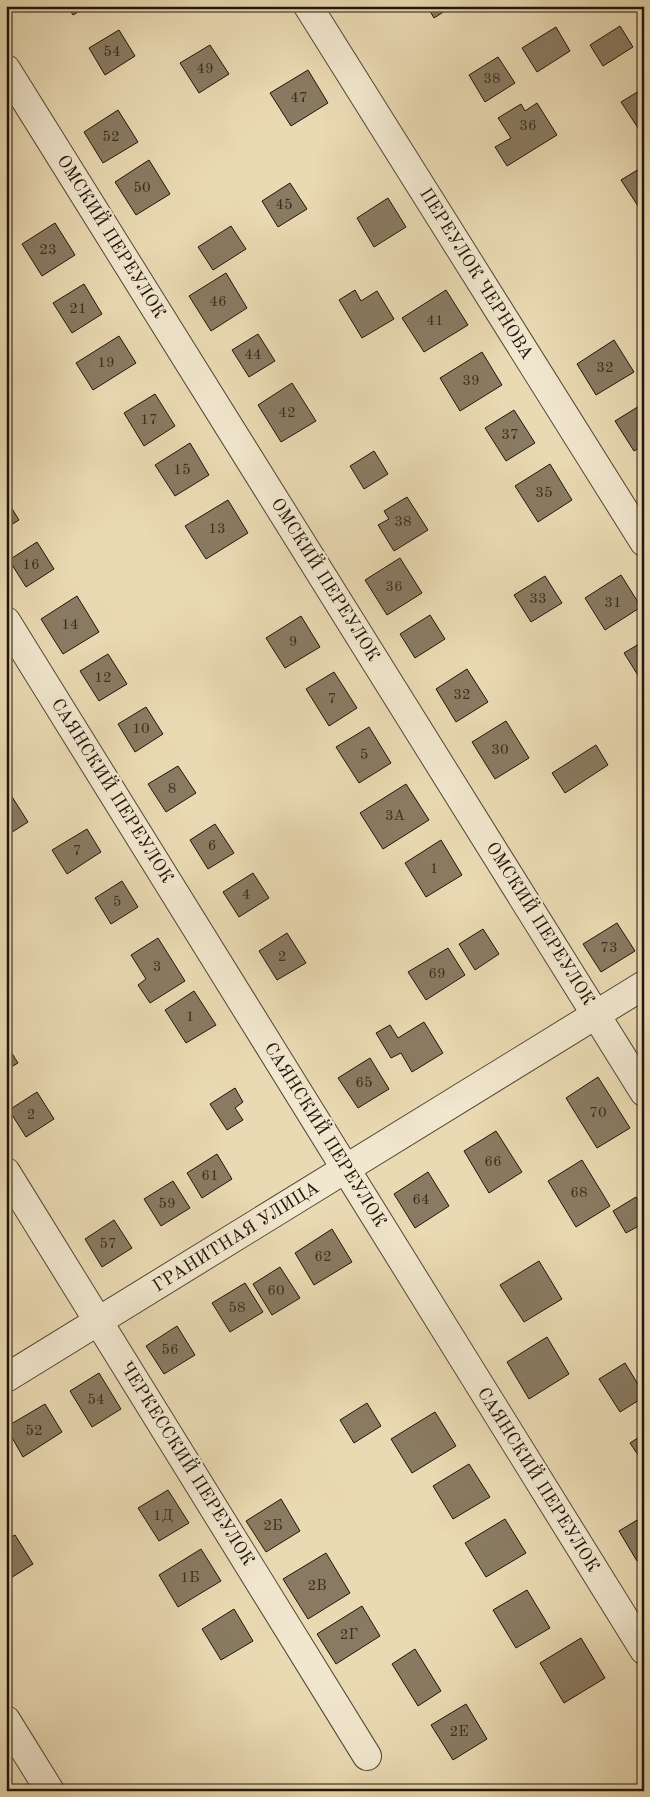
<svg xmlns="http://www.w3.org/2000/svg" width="650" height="1797" font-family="'Old Standard TT',serif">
  <rect width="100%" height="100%" fill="#eadab3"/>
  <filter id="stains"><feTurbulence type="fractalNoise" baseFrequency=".004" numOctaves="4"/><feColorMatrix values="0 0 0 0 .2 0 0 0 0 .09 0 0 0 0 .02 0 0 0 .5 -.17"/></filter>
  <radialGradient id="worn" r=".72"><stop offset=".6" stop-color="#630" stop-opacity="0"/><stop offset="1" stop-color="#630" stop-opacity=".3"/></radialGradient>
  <!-- building -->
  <path fill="#897b62" stroke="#20150a" d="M67 6H88L73 15Z
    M427 6H453L434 18Z
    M620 26 633 47 603 66 590 45Z
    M556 27 570 51 537 72 522 48Z
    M119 30 135 56 105 75 89 48Z
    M210 45 229 74 199 93 180 63Z
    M498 57 515 83 485 102 469 75Z
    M308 70 328 103 291 126 270 93Z
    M644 88V133L642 134 621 102Z
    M537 103 557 135 507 166 495 147 511 138 498 118 521 104 525 111Z
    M118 110 138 142 103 163 84 132Z
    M149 160 170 194 136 215 115 182Z
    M644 166V203L638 206 621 180Z
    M290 183 307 209 278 227 262 201Z
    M388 198 406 227 374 247 357 218Z
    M55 223 75 255 42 276 22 244Z
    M231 226 246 249 213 270 198 247Z
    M226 273 247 308 211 331 189 296Z
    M84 284 102 314 72 333 53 303Z
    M355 290 361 301 377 291 394 319 362 338 339 300Z
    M446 290 468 325 424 352 402 318Z
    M258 334 275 361 249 377 232 350Z
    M119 336 136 363 93 390 76 363Z
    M614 340 634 372 596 395 577 364Z
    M482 352 502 385 460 411 440 378Z
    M292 383 316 421 281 442 258 405Z
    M155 394 175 426 144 446 124 413Z
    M644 403V445L634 451 615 421Z
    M514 410 535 443 506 461 485 428Z
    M190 443 209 475 175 496 155 465Z
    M374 451 388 474 364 489 350 466Z
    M550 464 572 500 538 522 515 486Z
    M407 497 428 530 394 551 378 525 389 519 384 511Z
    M6 499 19 520 6 528Z
    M228 500 248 533 206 559 185 526Z
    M37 542 54 569 26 587 9 560Z
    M400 558 422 593 387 615 365 580Z
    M621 575 641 607 605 630 585 598Z
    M545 576 562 603 531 622 514 595Z
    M77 596 99 632 63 654 41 619Z
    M430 615 445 639 415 658 400 634Z
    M301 616 320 647 285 668 266 638Z
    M644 641V685L624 653Z
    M108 654 127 684 99 701 80 671Z
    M467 669 488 702 456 722 436 689Z
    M334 672 357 708 329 726 306 689Z
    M146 707 163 734 135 752 118 724Z
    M506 721 529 758 495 779 472 742Z
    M369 727 391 763 359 783 336 747Z
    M596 745 608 765 565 793 552 773Z
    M178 766 196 793 166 812 148 784Z
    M406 784 429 820 383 849 360 813Z
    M9 792 28 822 6 836V794Z
    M215 824 234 853 208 869 190 840Z
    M87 829 101 852 67 874 52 850Z
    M441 840 462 875 426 897 405 863Z
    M253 873 269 898 239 917 223 892Z
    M122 881 138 907 111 924 95 898Z
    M617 923 635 951 601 972 583 944Z
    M483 929 499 954 475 970 459 944Z
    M287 933 306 963 277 980 259 951Z
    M158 938 185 981 150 1003 138 985 146 979 131 955Z
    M448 948 465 975 426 1000 408 972Z
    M194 991 216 1025 186 1043 165 1010Z
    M424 1022 443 1053 412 1072 401 1053 391 1058 376 1033 390 1025 398 1038Z
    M6 1044 18 1063 6 1070Z
    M370 1058 389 1089 358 1108 338 1078Z
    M598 1077 630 1128 597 1148 566 1098Z
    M235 1088 243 1102 235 1108 243 1120 227 1130 210 1104Z
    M37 1092 54 1119 26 1137 9 1110Z
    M496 1131 522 1172 489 1193 464 1151Z
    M217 1154 232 1179 202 1198 187 1173Z
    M582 1160 610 1206 576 1227 548 1181Z
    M428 1172 449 1206 415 1228 394 1194Z
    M173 1181 190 1208 161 1226 144 1199Z
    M636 1197 644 1209V1223L626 1233 613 1211Z
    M114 1220 132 1248 102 1267 85 1239Z
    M332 1229 352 1262 314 1285 295 1253Z
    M539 1261 562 1299 524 1322 500 1285Z
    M280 1267 300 1298 272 1315 253 1284Z
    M245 1283 263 1312 230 1332 212 1303Z
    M177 1326 195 1355 164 1374 146 1346Z
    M547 1337 569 1374 529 1399 507 1362Z
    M625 1363 644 1394V1397L620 1412 599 1379Z
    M99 1373 121 1409 92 1427 70 1391Z
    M367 1403 381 1426 354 1443 340 1420Z
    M45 1404 62 1432 23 1457 6 1427Z
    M435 1412 456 1446 412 1473 391 1439Z
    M644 1434V1464L630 1443Z
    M469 1464 490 1497 453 1519 433 1486Z
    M168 1490 189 1523 159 1541 138 1508Z
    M281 1499 300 1531 266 1552 246 1521Z
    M644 1516V1556L637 1561 619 1531Z
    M505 1519 526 1553 486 1577 465 1543Z
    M15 1535 33 1564 6 1581V1540Z
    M201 1549 221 1581 178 1607 159 1575Z
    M326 1553 350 1593 308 1619 283 1579Z
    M527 1590 550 1628 516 1648 493 1610Z
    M362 1606 380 1636 336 1664 317 1634Z
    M234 1609 253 1641 221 1660 202 1629Z
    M581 1638 605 1678 564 1703 540 1663Z
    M415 1649 441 1691 418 1706 392 1664Z
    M466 1704 487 1739 453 1760 431 1725Z"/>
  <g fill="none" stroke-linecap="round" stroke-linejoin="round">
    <defs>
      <path id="street" d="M308 6 644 542
        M6 69 644 1092
        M6 621 644 1650
        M6 1172 367 1756
        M6 1378 644 985
        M6 1720 50 1791"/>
    </defs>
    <!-- street casing -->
    <use href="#street" stroke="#524634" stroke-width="30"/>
    <!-- street -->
    <use href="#street" stroke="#f1e7ce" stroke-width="28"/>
  </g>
  <g text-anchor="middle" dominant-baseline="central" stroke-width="5" stroke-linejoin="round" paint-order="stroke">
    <!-- number labels -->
    <g font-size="15" fill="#3a2e20">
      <text x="112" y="52">54</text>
      <text x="205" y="69">49</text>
      <text x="492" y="79">38</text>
      <text x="299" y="98">47</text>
      <text x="528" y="126">36</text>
      <text x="111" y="137">52</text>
      <text x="142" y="188">50</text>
      <text x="284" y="205">45</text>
      <text x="48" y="250">23</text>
      <text x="218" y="302">46</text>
      <text x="78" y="309">21</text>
      <text x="435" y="321">41</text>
      <text x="253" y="355">44</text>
      <text x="106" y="363">19</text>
      <text x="605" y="368">32</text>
      <text x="471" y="381">39</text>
      <text x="287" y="413">42</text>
      <text x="149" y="420">17</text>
      <text x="510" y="435">37</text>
      <text x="182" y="470">15</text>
      <text x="544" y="493">35</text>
      <text x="403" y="522">38</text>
      <text x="217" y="529">13</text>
      <text x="31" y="565">16</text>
      <text x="394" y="587">36</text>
      <text x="538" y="599">33</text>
      <text x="613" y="603">31</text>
      <text x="70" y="625">14</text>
      <text x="293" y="642">9</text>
      <text x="103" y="678">12</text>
      <text x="462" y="695">32</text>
      <text x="332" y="699">7</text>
      <text x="141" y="729">10</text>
      <text x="500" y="750">30</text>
      <text x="364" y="755">5</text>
      <text x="172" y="789">8</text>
      <text x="395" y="816">3А</text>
      <text x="212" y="846">6</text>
      <text x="77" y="851">7</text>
      <text x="434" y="869">1</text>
      <text x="246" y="895">4</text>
      <text x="117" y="902">5</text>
      <text x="609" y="948">73</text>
      <text x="282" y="957">2</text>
      <text x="157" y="967">3</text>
      <text x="437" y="974">69</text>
      <text x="190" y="1017">1</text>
      <text x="364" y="1083">65</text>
      <text x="598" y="1113">70</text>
      <text x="31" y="1115">2</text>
      <text x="493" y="1162">66</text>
      <text x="210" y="1176">61</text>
      <text x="579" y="1193">68</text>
      <text x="421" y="1200">64</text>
      <text x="167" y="1204">59</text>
      <text x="108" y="1244">57</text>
      <text x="323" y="1257">62</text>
      <text x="276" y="1291">60</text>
      <text x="237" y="1308">58</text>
      <text x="170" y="1350">56</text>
      <text x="96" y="1400">54</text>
      <text x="34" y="1431">52</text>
      <text x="163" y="1516">1Д</text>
      <text x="273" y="1526">2Б</text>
      <text x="190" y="1578">1Б</text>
      <text x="317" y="1586">2В</text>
      <text x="349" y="1635">2Г</text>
      <text x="459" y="1732">2Е</text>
    </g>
    <!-- street labels -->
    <g font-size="18" fill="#20150a" stroke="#f1e7ce">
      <text transform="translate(111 237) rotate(58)">ОМСКИЙ ПЕРЕУЛОК</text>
      <text transform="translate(476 274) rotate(58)">ПЕРЕУЛОК ЧЕРНОВА</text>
      <text transform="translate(325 580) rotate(58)">ОМСКИЙ ПЕРЕУЛОК</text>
      <text transform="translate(112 791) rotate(58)">САЯНСКИЙ ПЕРЕУЛОК</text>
      <text transform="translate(540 924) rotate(58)">ОМСКИЙ ПЕРЕУЛОК</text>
      <text transform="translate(325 1135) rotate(58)">САЯНСКИЙ ПЕРЕУЛОК</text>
      <text transform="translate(236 1237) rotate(-32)">ГРАНИТНАЯ УЛИЦА</text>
      <text transform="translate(187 1464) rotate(58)">ЧЕРКЕССКИЙ ПЕРЕУЛОК</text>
      <text transform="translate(538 1480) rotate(58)">САЯНСКИЙ ПЕРЕУЛОК</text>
    </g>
  </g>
  <!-- margin -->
  <rect width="650" height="1797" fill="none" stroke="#eadab3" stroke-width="25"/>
  <rect x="8" y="8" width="635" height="1782" fill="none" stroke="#20150a" stroke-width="2.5"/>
  <rect x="12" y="12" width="625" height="1772" fill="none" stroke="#20150a"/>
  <rect width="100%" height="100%" filter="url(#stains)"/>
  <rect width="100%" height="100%" fill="url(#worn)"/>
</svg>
